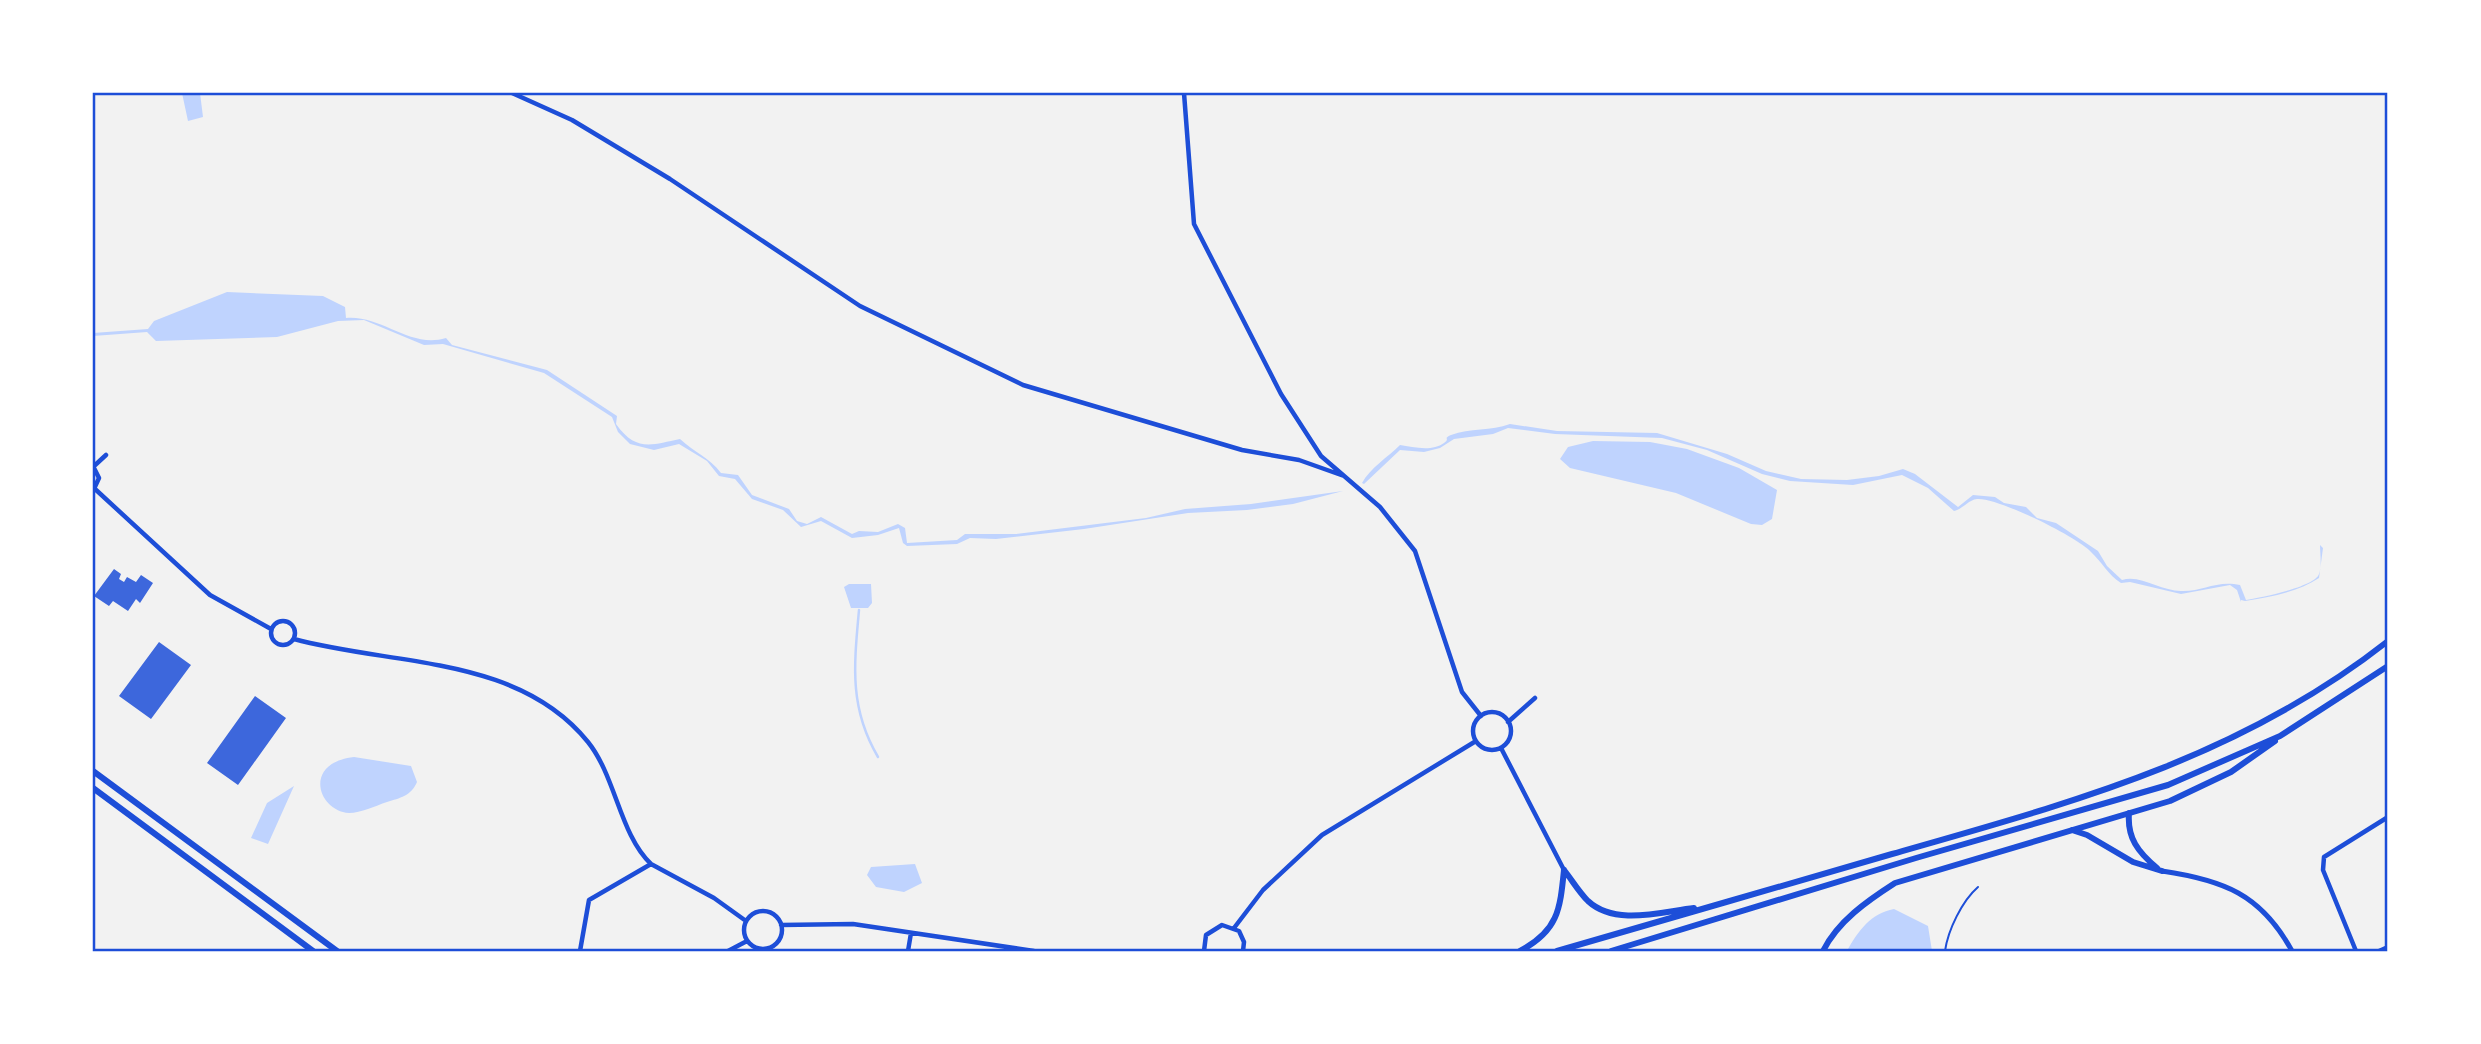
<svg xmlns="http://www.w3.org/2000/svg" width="2481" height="1044" font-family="'DM Sans',sans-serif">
  <rect width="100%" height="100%" fill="#f2f2f2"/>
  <!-- water -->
  <path fill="#bfd3fe" d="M182 93H200L203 117 188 121Z
    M227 292 323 296 345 307 346 318C382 315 410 349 446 338L452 345 547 370 617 416 616 424C636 452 651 445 680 439 695 453 709 457 721 473L738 475 752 495 789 509 797 521 807 524 821 517 852 534 859 531 878 532 898 524 905 528 907 543 957 540 965 534H1016L1146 518 1185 509 1251 504 1343 491 1293 504 1247 510 1188 513 1084 529 996 539 970 538 957 544 907 546 903 543 899 528 878 535 852 538 821 521 801 527 783 510 752 499 735 479 719 476 707 461 679 444 654 450 630 444 618 432 612 417 544 373 443 344 424 345 364 320 338 321 277 337 156 341 147 332 93 336V333L148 329 154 321Z
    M1510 424 1557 431 1657 433 1727 454 1766 471 1801 479 1847 480 1879 476 1903 469 1915 474 1958 507 1973 495 1995 497 2004 503 2026 507 2037 518 2056 523 2098 551 2107 566 2122 580C2140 574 2161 591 2181 591 2202 592 2216 580 2240 585L2246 600C2259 598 2315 587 2319 574 2322 566 2320 553 2320 545L2323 548 2319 578C2298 592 2270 597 2245 601L2241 600V602L2237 590 2230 585 2181 594 2130 582 2121 583C2108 575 2102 562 2091 552 2077 537 1997 497 1977 499 1968 500 1963 509 1954 511L1928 488 1902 475 1853 485 1790 481 1762 474 1707 450 1662 438 1555 434 1508 428 1493 434 1454 439 1440 448 1424 452 1400 450 1364 484 1362 483C1370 468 1388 457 1400 445 1413 447 1432 452 1444 443 1451 438 1442 439 1451 435 1470 428 1491 431 1510 424Z
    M1593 441 1650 442 1687 449 1739 468 1777 490 1772 519 1762 525 1751 524 1676 493 1570 468 1560 459 1568 447Z
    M849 584H871L872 603 868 608H851L844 587Z
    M354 757 411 766 417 782C411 796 400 798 387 802 375 806 361 813 349 813 318 811 302 763 354 757Z
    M294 786 268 844 251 838 267 803Z
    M915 864 922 883 904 892 876 887 867 875 871 867Z
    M1894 909 1928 926 1932 951H1847C1858 931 1871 913 1894 909Z"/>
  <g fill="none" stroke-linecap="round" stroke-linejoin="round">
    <!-- stream -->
    <path stroke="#bfd3fe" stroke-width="2.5" d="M859 610C854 665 849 708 878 757"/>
  </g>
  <!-- building -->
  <path fill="#3d67dc" d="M114 569 121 574 119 579 124 582 127 577 136 582 141 575 153 583 140 603 136 599 128 611 113 601 109 606 94 596Z
    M159 642 191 665 151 719 119 696Z
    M255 696 286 718 238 785 207 763Z"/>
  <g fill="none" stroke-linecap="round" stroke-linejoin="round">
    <!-- path -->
    <path stroke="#1d4ed8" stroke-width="2" d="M1945 951C1948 930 1962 901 1978 887"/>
    <!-- minor -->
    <path stroke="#1d4ed8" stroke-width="4.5" d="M512 93 572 120 670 179 860 306 1023 385 1242 450 1299 460 1344 476
      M1184 93 1194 224 1281 394 1321 456 1380 507 1415 551 1462 692 1481 716
      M93 466 99 478 93 491
      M93 467 106 455
      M95 489 210 595 271 629
      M271 633a12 12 0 1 1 24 0a12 12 0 1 1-24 0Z
      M294 639C393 666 518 655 588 742 616 777 620 835 651 864L589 900 580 951
      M1473 731a19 19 0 1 1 38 0a19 19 0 1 1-38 0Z
      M1508 722 1535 698
      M1501 748 1564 870
      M651 864 714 898 746 921
      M744 930a19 19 0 1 1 38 0a19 19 0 1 1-38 0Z
      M781 925 853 924 1034 951
      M1234 928 1263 890 1322 835 1476 741
      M728 951 747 941
      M908 951 911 933
      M1204 951 1206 935 1222 925 1239 931 1244 942 1243 951
      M2356 951 2323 870 2324 857 2388 817
      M2379 951 2388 947"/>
    <!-- tertiary -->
    <path stroke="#1d4ed8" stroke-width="5" d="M2162 871C2223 880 2261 894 2292 951"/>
    <!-- primary -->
    <path stroke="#1d4ed8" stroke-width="6" d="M93 771 337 951
      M93 788 313 951
      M2129 813C2127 838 2138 852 2157 868
      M2072 830 2087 835 2133 862 2162 871
      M1564 870C1572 880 1579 892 1588 901 1615 926 1660 912 1694 908
      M1520 951C1558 931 1560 910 1564 870
      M1557 951C1669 919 1780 886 1892 854 2073 802 2238 759 2388 641
      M1611 951 1916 858 2168 785 2280 736 2388 666
      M1823 951C1838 921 1867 901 1895 883L2170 801 2231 772 2275 741"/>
  </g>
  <!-- border -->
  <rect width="2481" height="1044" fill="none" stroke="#ffffff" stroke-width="189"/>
  <rect x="94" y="94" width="2292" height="856" fill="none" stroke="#1d4ed8" stroke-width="2.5"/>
</svg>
